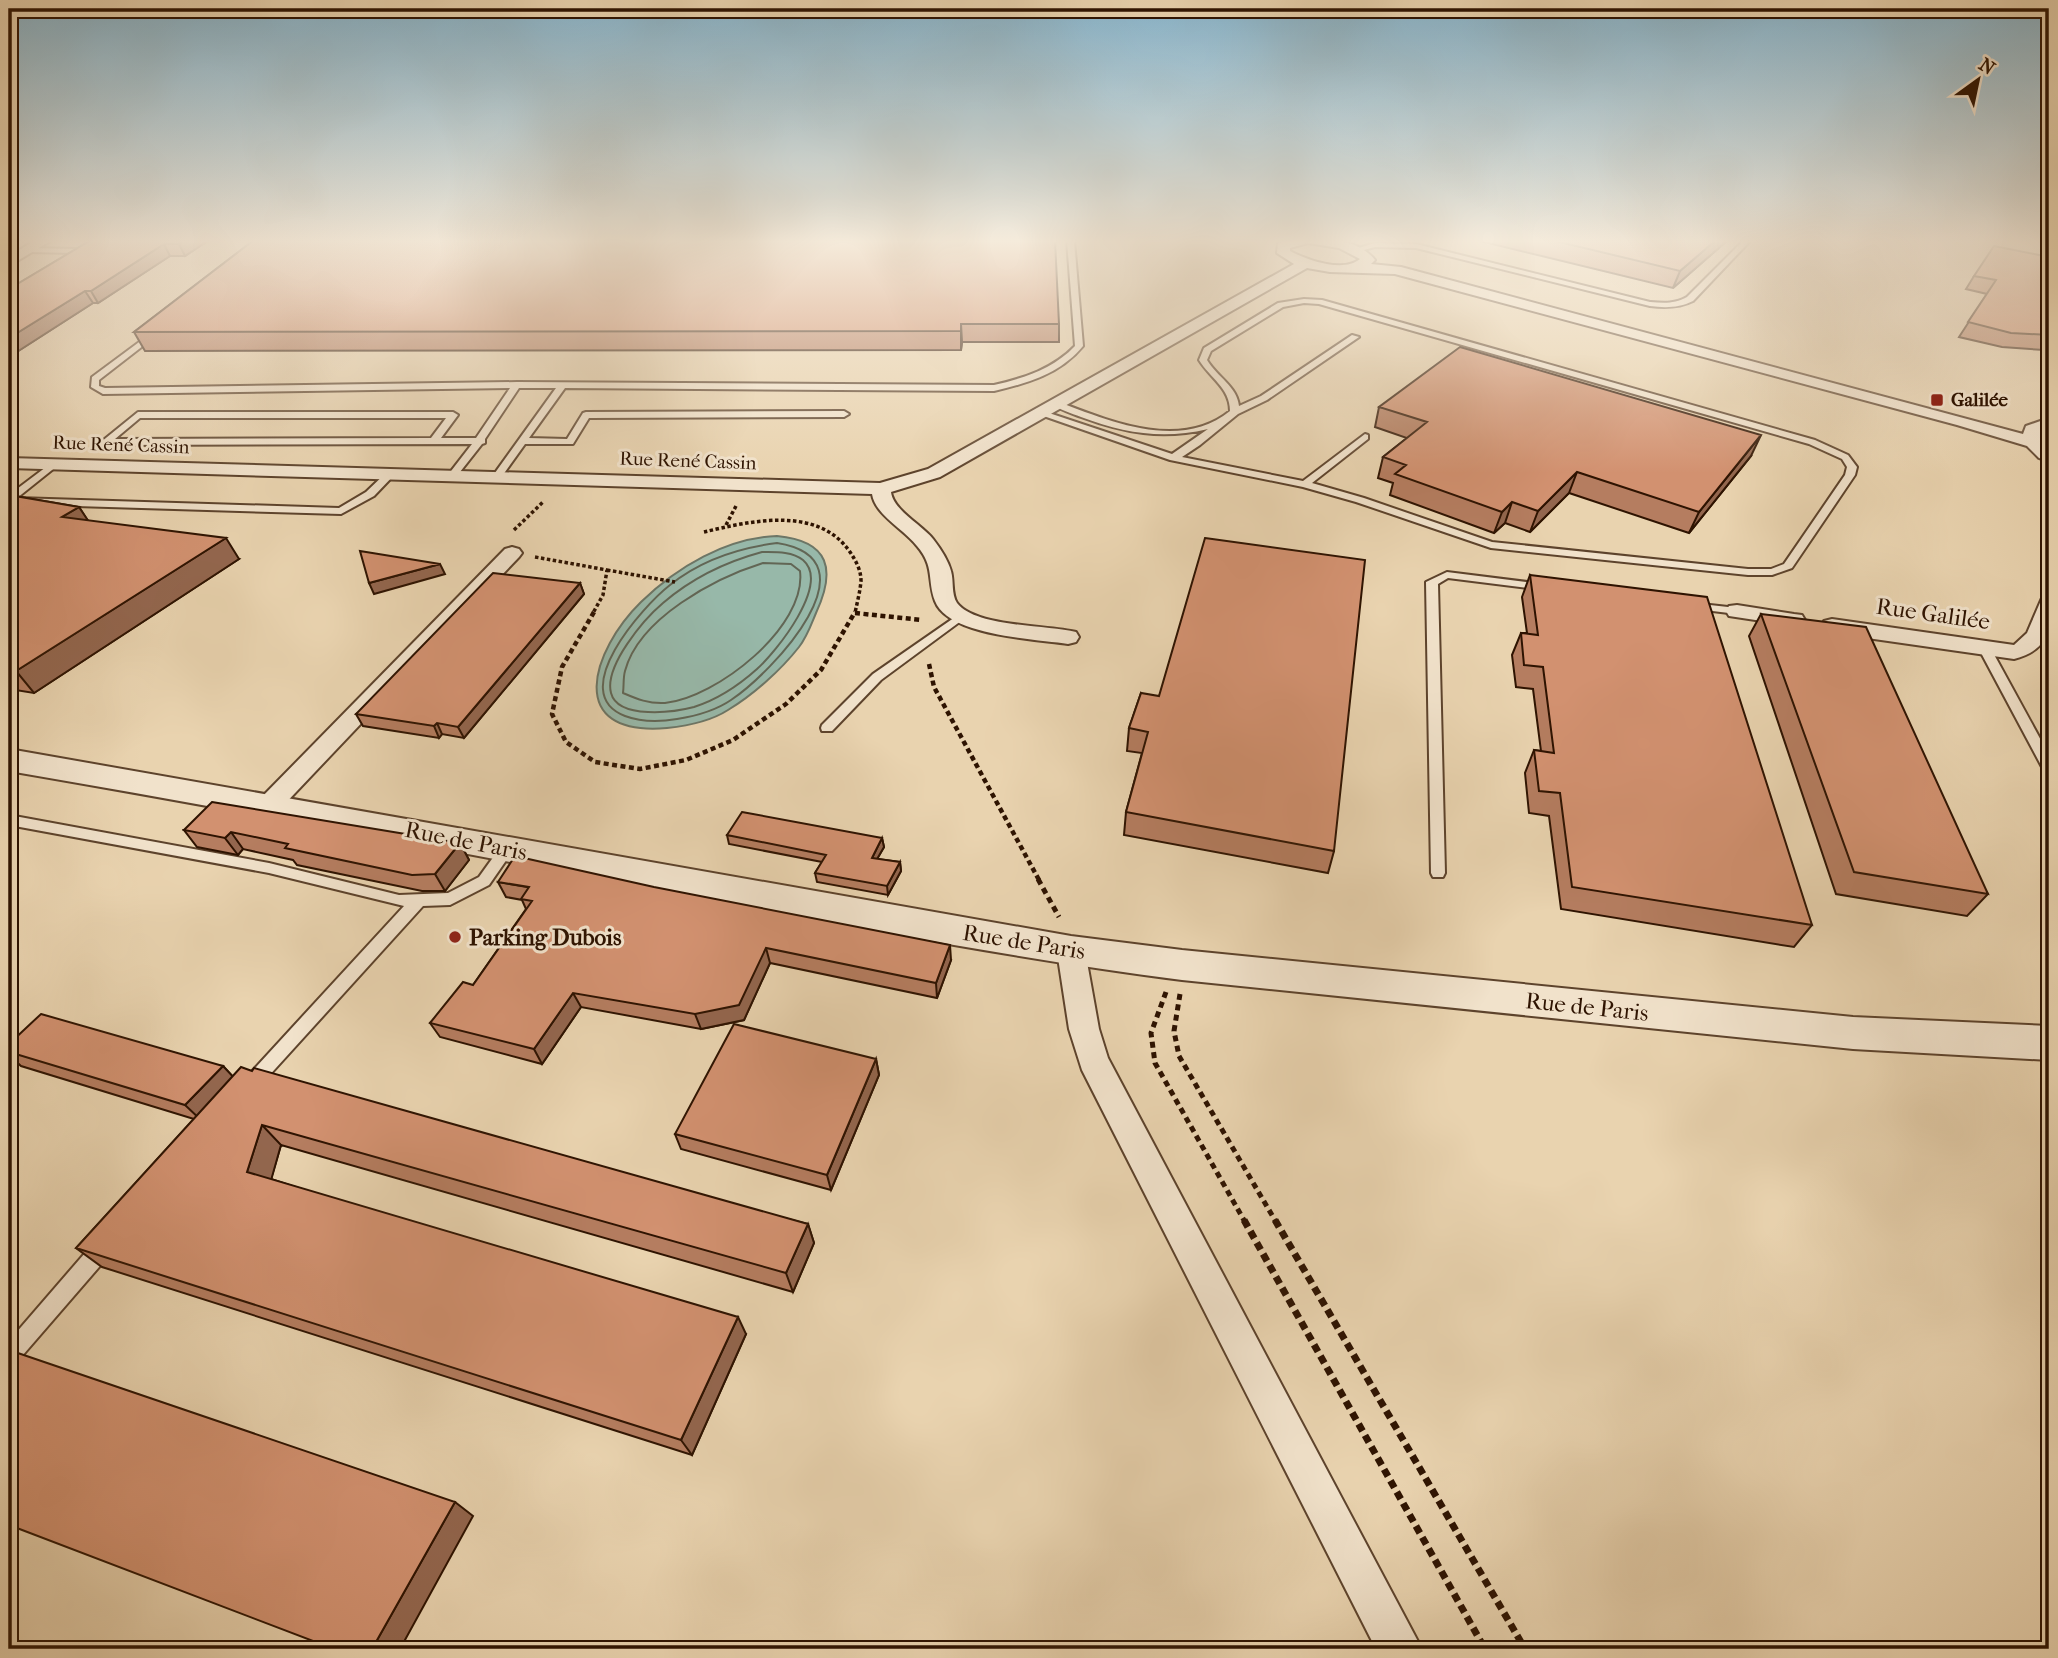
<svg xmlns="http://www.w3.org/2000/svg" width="2058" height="1658" font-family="'IM FELL French Canon',serif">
  <rect width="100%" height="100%" fill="#e9d3af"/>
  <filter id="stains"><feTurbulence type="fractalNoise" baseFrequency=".00286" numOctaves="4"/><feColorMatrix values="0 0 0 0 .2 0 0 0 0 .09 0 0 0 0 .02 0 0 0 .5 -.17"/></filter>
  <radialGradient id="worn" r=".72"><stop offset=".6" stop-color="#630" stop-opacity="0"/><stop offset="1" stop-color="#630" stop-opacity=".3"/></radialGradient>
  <!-- water -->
  <path fill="#97b8a9" stroke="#6d7666" stroke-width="2" d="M777 536C830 541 836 570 816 613 811 625 807 637 799 647 781 670 753 695 728 710 711 721 686 726 667 728 563 737 592 650 641 602 677 567 726 538 777 536Z"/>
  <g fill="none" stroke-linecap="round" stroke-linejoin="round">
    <!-- shore -->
    <path stroke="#626655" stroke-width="2" d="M777 543C879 559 773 672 731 700 715 711 696 716 677 719 660 722 641 722 625 716 565 693 643 606 670 585 701 560 738 548 777 543Z
      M762 552C775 552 792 551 803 560 831 584 776 652 757 669 738 686 719 699 694 707 675 712 618 720 611 693 604 666 644 619 663 603 692 578 725 562 762 552Z
      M763 563 791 564 800 571C807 627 716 698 665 703 649 704 637 699 623 693 624 686 623 678 625 671 639 618 715 578 763 563Z"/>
    <defs>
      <path id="service" d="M1067 240H1074L1083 346C1060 374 1028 383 994 391L565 388 529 438 567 439 583 413 586 412 844 411 849 414 844 417 589 418 573 444H525L500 479 497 480 492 477 556 388H519L485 439V443L482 444 456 477 453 478 448 475 472 444 106 445 101 442 138 412H453L458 415 441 438H476L510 388 103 394 91 387 92 377 154 331 158 333 157 335 99 380V386L105 388 517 382 994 385C1024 378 1053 369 1075 346ZM140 418H446L431 438 115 439Z
        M1744 240H1751L1693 301C1679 308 1665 308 1650 306L1416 248 1375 247 1356 252 1352 250 1375 243 1416 244 1650 302C1664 303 1675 304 1687 297Z
        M29 248 79 249 83 251 79 253 26 252Z
        M1304 299 1322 300 1815 440 1848 455 1857 467 1855 475 1792 568 1772 575H1748L1491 548 1356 502 1303 487 1170 460 1035 413 1043 411 1172 454 1208 429C1162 440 1124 433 1081 417 1071 413 1060 410 1052 404L1059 402C1111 422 1181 451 1230 411 1230 388 1210 378 1199 360L1204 348 1278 303ZM1304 303 1319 304 1809 444 1842 459 1847 467 1845 475 1784 564 1771 569H1748L1492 542 1364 498 1312 483 1368 439V435L1365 434 1303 481 1182 457 1200 445 1238 414 1267 400 1359 337 1352 335 1261 396 1239 406C1237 386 1217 377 1207 360L1211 351 1283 307Z
        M54 461 59 464 57 466 17 498 339 508 366 492 388 471 396 473 374 496 341 514 9 504V495Z
        M1447 572 1543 584 1549 587 1543 590 1448 578 1438 584 1445 873 1443 877H1433L1431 873 1426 582Z
        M1692 603 1737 608 1743 611 1737 614 1688 608V604Z
        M961 613 965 614V618L881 680 832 731H822L821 728 822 725 873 674Z
        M1985 645 1991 649 2049 755V771L2042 767 1979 649Z
        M9 815 269 863 399 895 448 893 479 877 502 845H512L514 849 489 885 450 905 423 906 256 1090 250 1092 244 1090 241 1085 244 1080 404 906 269 873 9 825Z
        M105 1236 112 1238 114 1245 112 1252 16 1363 9 1366V1341L98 1238Z"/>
      <path id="minor" d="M36 240H52L9 266V256Z
        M1288 240C1317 240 1354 234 1375 260L1371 264 1401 267 2023 434 2026 426 2049 418V429L2040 435 2042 442 2049 449V462L2039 458 2027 446 1957 425 1395 274 1330 272 1307 268 940 477 891 492C893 510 922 525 933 539 940 548 948 560 951 571 954 581 951 594 957 603 975 627 1047 625 1076 632L1079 637 1076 642 1068 644C1036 639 948 636 935 601 927 580 935 567 917 546 905 530 875 515 872 494L9 468V458L880 483 928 469 1294 264 1277 253 1278 243ZM1308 243 1339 248 1360 259C1343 273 1307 260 1290 251V248Z
        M512 547 519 549 522 553 519 557 278 811 269 814 260 811 256 805 260 799 505 549Z
        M2049 596C2050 629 2051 649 2014 659L1832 633 1824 631 1821 626 1824 621 1832 619 2014 645 2027 633 2042 598Z
        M1737 605 1794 614 1802 615 1805 620 1802 625 1794 626 1729 616 1726 611 1729 606Z
        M1071 939 1081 943 1085 951 1099 1029 1108 1058 1422 1649H1376L1082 1070 1069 1029 1057 951 1061 943Z"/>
      <path id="tertiary" d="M9 749 1071 936 1182 950 1853 1017 2049 1026V1060L1853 1049 1182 980C1012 958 843 925 674 893 453 851 231 809 9 771Z"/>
    </defs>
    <!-- service casing -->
    <use href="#service" stroke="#5d432c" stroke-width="4"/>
    <!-- minor casing -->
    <use href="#minor" stroke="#5d432c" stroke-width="4"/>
    <!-- tertiary casing -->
    <use href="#tertiary" stroke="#5d432c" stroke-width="4"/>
    <!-- path-far3 -->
    <path stroke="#2e1301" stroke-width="3.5" stroke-dasharray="3.5 2.5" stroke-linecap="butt" d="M726 525 736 506
      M514 530 543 502
      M704 532C750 521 818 505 850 552 856 561 861 570 861 581 860 592 857 603 855 613
      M535 557 607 570 603 595 593 613
      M607 570 675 582
      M855 613H859"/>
    <!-- path-far2 -->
    <path stroke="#2e1301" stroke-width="4.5" stroke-dasharray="5 3.5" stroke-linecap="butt" d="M594 612 562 667 552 714 566 742 595 762 640 769 686 760 733 740 786 704 821 670 855 612
      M855 613 922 620
      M929 664 934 687 1039 880"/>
    <!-- path-far1 -->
    <path stroke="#2e1301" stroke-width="5" stroke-dasharray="6 4.5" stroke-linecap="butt" d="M1038 879 1059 917
      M1166 992 1151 1033 1155 1063 1245 1222
      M1180 994 1174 1031 1179 1056 1276 1222"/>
    <!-- path -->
    <path stroke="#2e1301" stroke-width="7" stroke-dasharray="8 5" stroke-linecap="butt" d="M1244 1220 1485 1649
      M1275 1220 1525 1649"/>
    <!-- service -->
    <use href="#service" fill="#f1e2cb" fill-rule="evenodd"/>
    <!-- minor -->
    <use href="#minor" fill="#f1e2cb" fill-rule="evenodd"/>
    <!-- tertiary -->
    <use href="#tertiary" fill="#f1e2cb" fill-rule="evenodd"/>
  </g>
  <!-- wall -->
  <path fill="#b57d60" stroke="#2e1301" stroke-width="2" d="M91 240H209L185 256H170L98 303H93L9 357V289Z
    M254 240 1059 324V342H962L961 350 145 351 134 332Z
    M1476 240H1728L1673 288Z
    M2049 257V342L2044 350 2002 347 1959 337 1987 294 1966 289 1974 276Z
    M1379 407 1751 456 1689 533 1569 493 1530 532 1505 523 1494 533 1390 495 1393 483 1378 478 1383 457 1407 438 1375 427Z
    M9 495 79 507 88 521 239 559 34 693 9 689Z
    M1530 575 1812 925 1794 947 1561 909 1549 816 1529 813 1525 773 1534 750 1541 751 1533 689 1516 687 1512 655 1521 633H1527L1522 597Z
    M580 583 584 594 464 738 442 734 439 738 363 726 356 714Z
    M1761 614 1988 894 1967 916 1836 894 1749 636Z
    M1141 693 1334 851 1328 873 1124 835 1126 812 1142 753 1127 751 1129 728Z
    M184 830 460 843 469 860 445 891H422L297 865 293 860 243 849 238 855 197 847Z
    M727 835 882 838 884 847 877 859 900 862 901 871 888 895 817 882 815 873 822 862 729 844Z
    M498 882 951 960 937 998 770 963 744 1020 701 1029 581 1007 542 1064 440 1037 430 1023 473 985 526 909 522 900 506 897Z
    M9 1044 223 1066 233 1077 808 1224 814 1243 793 1292 281 1145 271 1179 746 1334 692 1455 102 1267 76 1248 194 1119 21 1066 9 1055Z
    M876 1059 879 1075 831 1190 681 1149 675 1134Z"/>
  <!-- shaded-wall -->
  <path fill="#93664e" stroke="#2e1301" stroke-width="2" d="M184 240H209L185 256 179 244Z
    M1716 240H1728L1673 288 1680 271Z
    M164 244 170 256 98 303 91 291Z
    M85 291 93 303 9 357V338Z
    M961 324 962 342 961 350Z
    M1761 435 1751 456 1689 533 1699 512Z
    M1577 472 1569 493 1530 532 1538 511Z
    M1512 502 1505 523 1494 533 1502 512Z
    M79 507 93 528 62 517Z
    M226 538 239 559 34 693 16 671Z
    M440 564 445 574 374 594 369 583Z
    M580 583 584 594 464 738 458 727Z
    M437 723 442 734 439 738 434 726Z
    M231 832 243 849 238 855 225 838Z
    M882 838 884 847 873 866 872 858Z
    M460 843 469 860 445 891 435 874Z
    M900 862 901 871 888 895 887 886Z
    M950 945 951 960 937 998 936 983Z
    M766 948 770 963 744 1020 701 1029 695 1014Z
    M573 993 581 1007 542 1064 534 1049Z
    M876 1059 879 1075 831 1190 827 1175Z
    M223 1066 238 1082 202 1121 185 1105Z
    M262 1125 281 1145 268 1191 247 1172Z
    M808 1224 814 1243 793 1292 786 1273Z
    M738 1317 746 1334 692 1455 681 1440Z
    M455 1502 473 1516 400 1649H372Z"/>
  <!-- building -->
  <path fill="#d29170" stroke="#2e1301" stroke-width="2" d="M91 240H184L179 244H164L91 291H85L9 338V289Z
    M254 240H1055L1059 324H961V331L134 332Z
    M1551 240H1716L1680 271Z
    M1994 246 2049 257V335L2011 333 1968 322 1996 280 1974 276Z
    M1460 347 1761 435 1699 512 1577 472 1538 511 1512 502 1502 512 1395 474 1406 465 1383 457 1427 422 1379 407Z
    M9 495 79 507 62 517 226 538 16 671 9 669Z
    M1205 538 1365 560 1334 851 1126 812 1148 732 1129 728 1141 693 1159 696Z
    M360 551 440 564 369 583Z
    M493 573 580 583 458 727 437 723 434 726 356 714Z
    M1530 575 1707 597 1812 925 1572 887 1560 793 1539 791 1534 750 1554 753 1543 667 1524 665 1521 633 1538 635Z
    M1761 614 1866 627 1988 894 1854 872Z
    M212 802 460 843 435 874 412 875 285 848 288 844 231 832 225 838 184 830Z
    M742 812 882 838 872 858 900 862 887 886 815 873 826 855 727 835Z
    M515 856 654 887 950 945 936 983 766 948 739 1005 695 1014 573 993 534 1049 430 1023 463 982 473 985 532 901 521 899 529 887 498 882Z
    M41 1014 223 1066 185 1105 9 1052V1044Z
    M734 1024 876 1059 827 1175 675 1134Z
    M241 1067 252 1071 254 1068 808 1224 786 1273 262 1125 247 1172 738 1317 681 1440 76 1248Z
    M9 1350 455 1502 372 1649H334L9 1525Z"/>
  <!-- sky -->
  <linearGradient id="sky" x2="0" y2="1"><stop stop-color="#87b6cf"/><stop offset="0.51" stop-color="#f5ebdb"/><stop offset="1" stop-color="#f5ebdb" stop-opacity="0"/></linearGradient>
  <rect width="2058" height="473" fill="url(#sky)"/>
  <!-- markers -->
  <g fill="#8f2418" stroke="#f1e2cb" stroke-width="2.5">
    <rect x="1930" y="393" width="14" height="14" rx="3.5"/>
    <circle cx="455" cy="937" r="7"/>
  </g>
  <g text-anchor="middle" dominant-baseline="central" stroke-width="6" stroke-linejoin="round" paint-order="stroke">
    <!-- far-poi labels -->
    <g font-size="19" font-weight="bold" fill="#2e1301" stroke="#f1e2cb" text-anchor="start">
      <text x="1951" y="400">Galilée</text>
    </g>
    <!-- far-street labels -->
    <g font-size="19" fill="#2e1301" stroke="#f1e2cb">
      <text transform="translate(121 445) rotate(2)">Rue René Cassin</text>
      <text transform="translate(688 461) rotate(2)">Rue René Cassin</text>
    </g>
    <!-- street labels -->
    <g font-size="23" fill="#2e1301" stroke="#f1e2cb">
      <text transform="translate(1933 614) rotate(8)">Rue Galilée</text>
      <text transform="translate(466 841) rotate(11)">Rue de Paris</text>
      <text transform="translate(1024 942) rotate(9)">Rue de Paris</text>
      <text transform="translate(1587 1007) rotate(6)">Rue de Paris</text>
    </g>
    <!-- poi labels -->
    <g font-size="23" font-weight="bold" fill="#2e1301" stroke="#f1e2cb" text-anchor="start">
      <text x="469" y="937">Parking Dubois</text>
    </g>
  </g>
  <!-- margin -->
  <rect width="2058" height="1658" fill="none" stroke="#e9d3af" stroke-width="35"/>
  <rect x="10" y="10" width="2037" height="1637" fill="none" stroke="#2e1301" stroke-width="3.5"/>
  <rect x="18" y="18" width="2023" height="1623" fill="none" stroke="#2e1301" stroke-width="2"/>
  <!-- north arrow -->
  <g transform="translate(1978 80) rotate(33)" stroke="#f1e2cb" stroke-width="5" paint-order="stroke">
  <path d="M0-5L12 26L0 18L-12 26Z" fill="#2e1301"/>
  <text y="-10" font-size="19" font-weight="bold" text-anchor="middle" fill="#2e1301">N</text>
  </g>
  <rect width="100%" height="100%" filter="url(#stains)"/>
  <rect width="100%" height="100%" fill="url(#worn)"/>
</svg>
